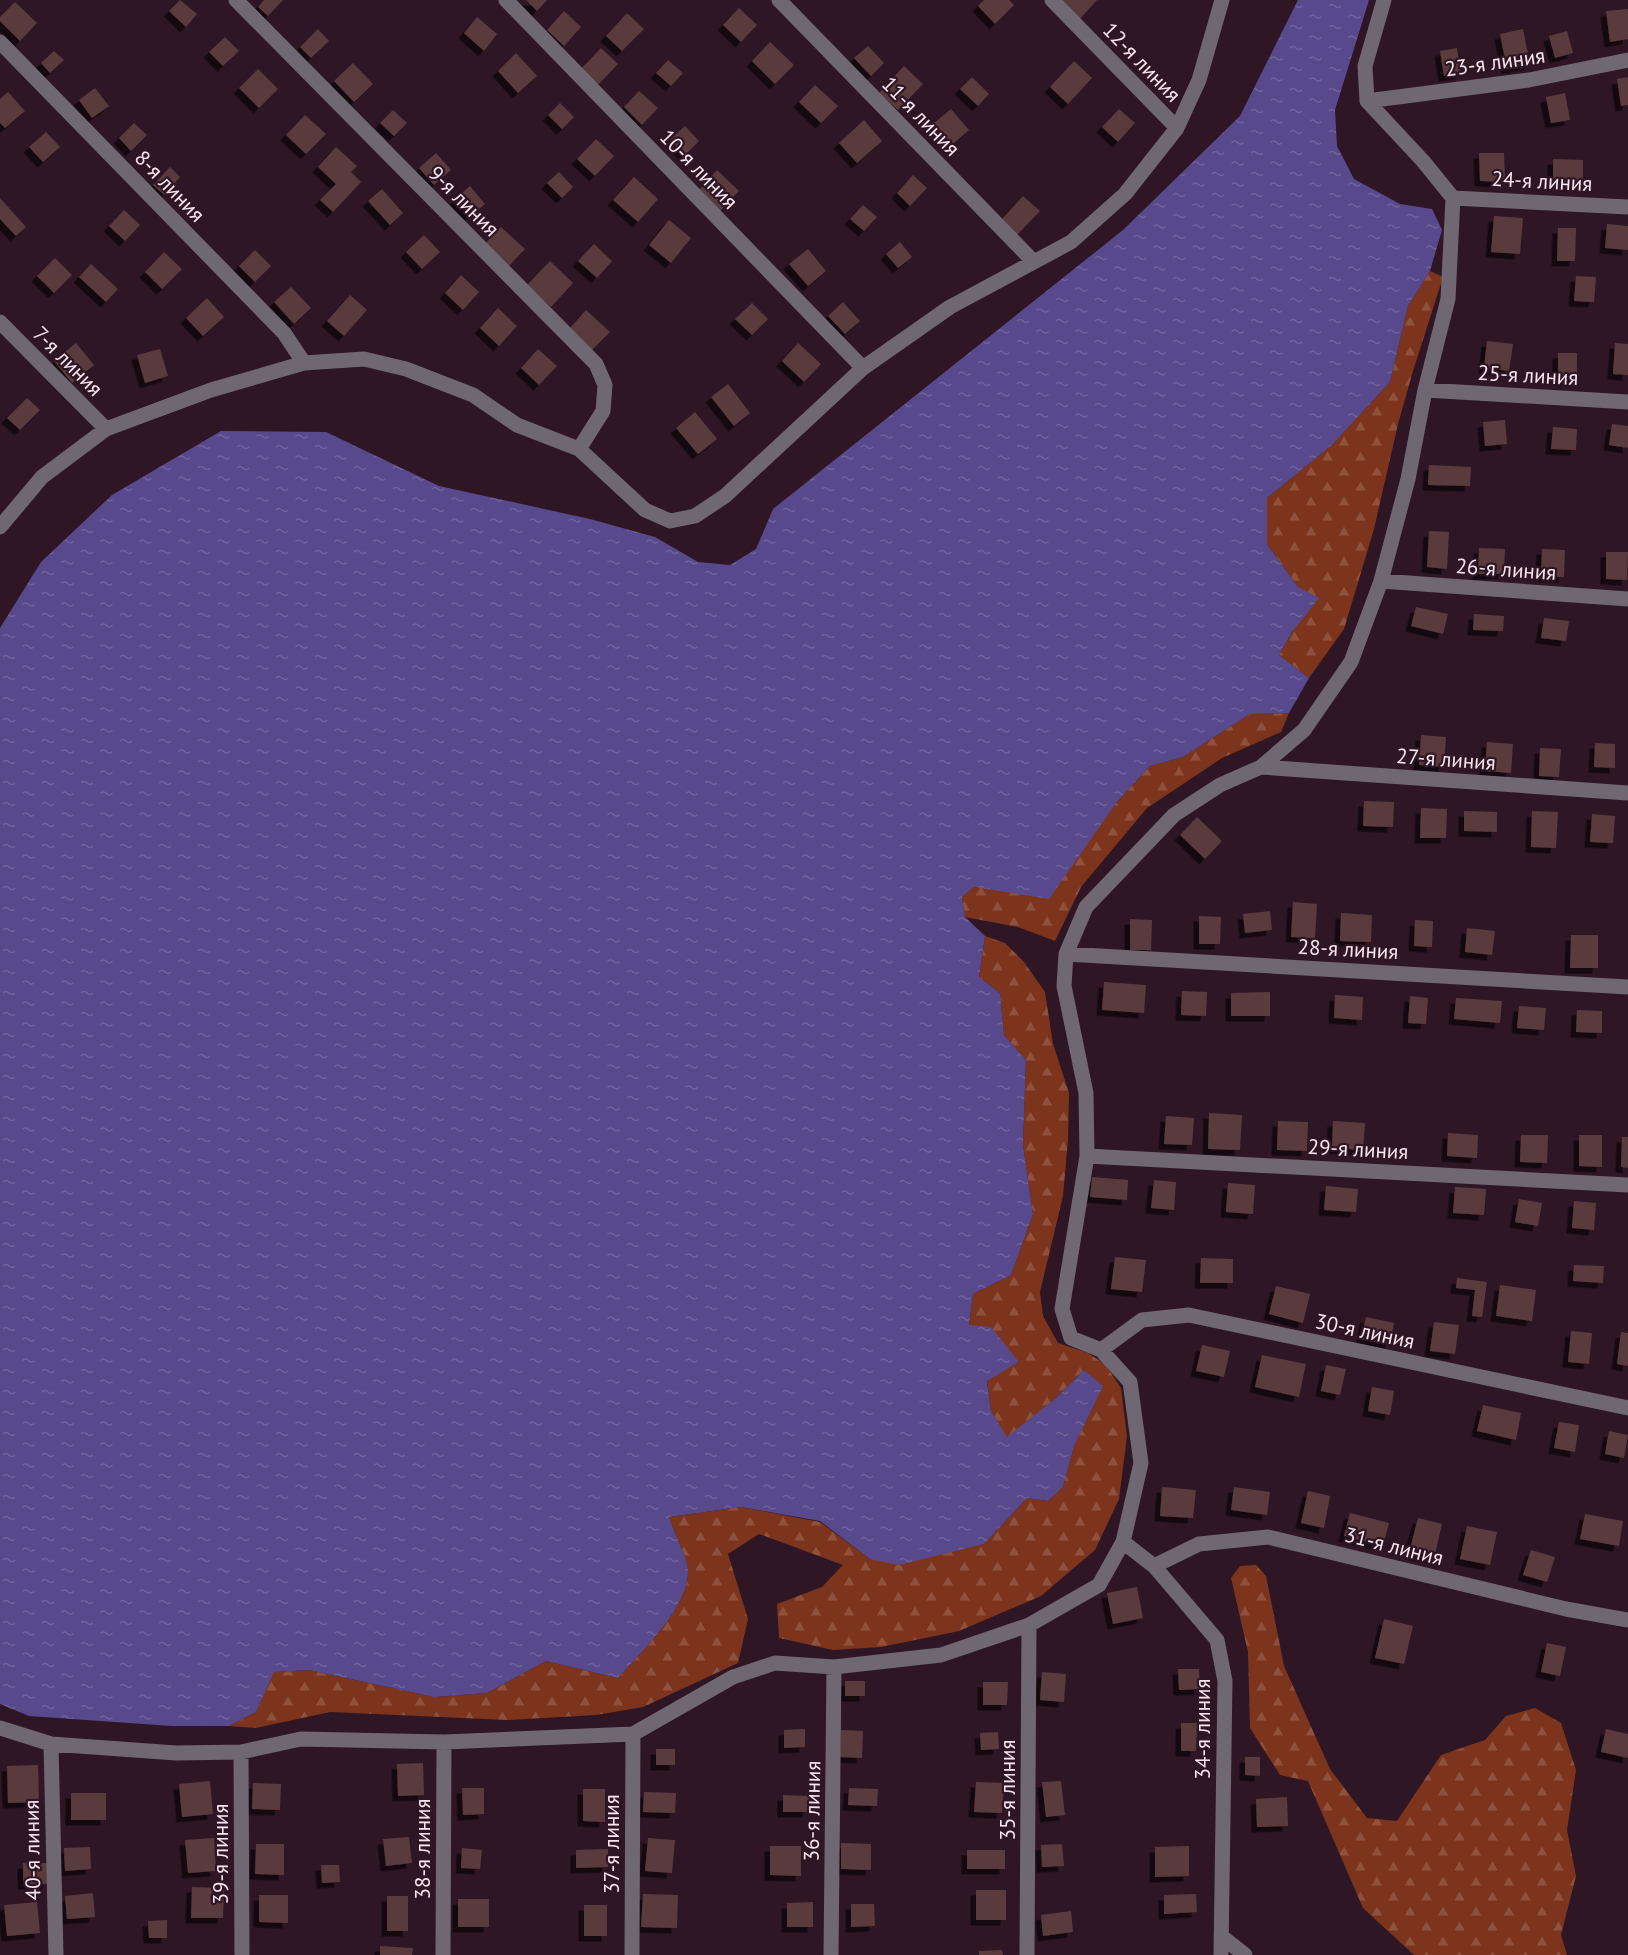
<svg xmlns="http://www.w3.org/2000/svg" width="1628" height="1955" font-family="'PT Sans',sans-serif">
  <defs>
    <pattern id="forest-firs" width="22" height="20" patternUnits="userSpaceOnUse" patternTransform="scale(1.5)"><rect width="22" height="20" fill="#7c341c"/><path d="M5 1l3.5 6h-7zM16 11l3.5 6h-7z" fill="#8f513d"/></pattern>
    <pattern id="water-ripples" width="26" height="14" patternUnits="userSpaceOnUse" patternTransform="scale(1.5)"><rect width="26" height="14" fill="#57498c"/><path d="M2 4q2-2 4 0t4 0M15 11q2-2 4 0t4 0" fill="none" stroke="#70639c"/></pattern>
    <filter id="shadow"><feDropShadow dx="-5.5" dy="5.5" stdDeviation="0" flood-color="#0009"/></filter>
  </defs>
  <rect width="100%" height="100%" fill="#2f1624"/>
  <!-- forest -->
  <path fill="url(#forest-firs)" d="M1430 271 1443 277 1413 371 1398 424 1374 529 1344 629 1309 678 1279 655 1292 632 1298 587 1267 544V498L1332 445 1390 382 1408 306Z
    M1289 713 1281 732 1222 758 1147 808 1081 887 1055 941 1018 927 965 917 962 897 974 887 990 889 1116 803 1150 766 1183 757 1250 714Z
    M985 936 1005 943 1024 962 1045 992 1053 1044 1069 1093 1068 1140 1063 1196 1040 1292 1043 1316 1058 1343 1088 1353 1105 1364 1121 1388 1127 1436 1119 1499 1095 1550 1041 1596 959 1631 881 1647 833 1650 779 1638 777 1604 822 1587 843 1565 759 1534 728 1554 748 1619 738 1663 643 1707 596 1715 507 1720 330 1712 256 1728 229 1726 256 1712 273 1672 309 1670 434 1697 487 1693 546 1661 618 1678C641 1652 690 1606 688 1570 687 1558 673 1530 669 1517L741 1507 820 1522 870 1559 984 1544 1027 1498 1048 1501 1063 1487 1074 1446 1102 1386 1084 1370 1056 1398 1007 1438 991 1411 987 1380 1019 1362 969 1325 973 1294 1011 1275 1033 1214 1023 1145 1026 1060 1004 1035 1000 993 979 977Z
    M1256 1565 1266 1576 1284 1666 1330 1769 1367 1818 1397 1821 1441 1755 1485 1740 1506 1716 1535 1708 1561 1723 1576 1770 1567 1830 1576 1876 1561 1935 1567 1955H1414L1363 1908 1308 1781 1280 1775 1250 1728 1248 1652 1231 1578 1240 1566Z"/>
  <!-- water -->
  <path fill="url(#water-ripples)" d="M1298 0H1369L1335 110 1337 146 1354 179 1400 204 1432 209 1442 230 1430 271 1408 306 1390 382 1332 445 1267 498V544L1298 587 1319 598 1292 632 1279 655 1309 678 1289 713 1250 714 1183 757 1150 766 1116 803 1049 899 974 887 962 897 965 917 985 936 979 977 1000 993 1004 1035 1026 1060 1023 1145 1033 1214 1011 1275 973 1294 969 1325 991 1327 1019 1362 987 1381 991 1411 1007 1437 1056 1398 1084 1370 1103 1386 1074 1446 1063 1487 1048 1501 1027 1498 984 1544 899 1565 870 1559 820 1521 741 1507 669 1517C673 1531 687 1556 688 1570 690 1606 641 1652 618 1678L546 1661 487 1693 434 1697 309 1670 274 1672 256 1712 229 1726H172L29 1716 0 1704V628L41 562 112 495 221 431 326 432 439 486 590 519 655 537 698 562 730 565 756 549 773 509 1123 230 1240 116Z"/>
  <!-- building -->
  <path fill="#5a3a3e" filter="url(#shadow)" d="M180 0 197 14 186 27 169 11Z
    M264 0H283L268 16 258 7Z
    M526 0H547L537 11Z
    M984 0H1009L1014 5 995 24 978 6Z
    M1059 0H1097L1079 20Z
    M15 2 37 23 20 41 0 21V17Z
    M739 8 757 25 741 42 723 25Z
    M1628 9V39L1610 42 1606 11Z
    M564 11 581 27 564 46 547 30Z
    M627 13 644 29 622 51 606 36Z
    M477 17 497 34 484 51 464 33Z
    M318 29 329 41 311 58 300 47Z
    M1523 29 1530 64 1507 69 1500 34Z
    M1567 31 1573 53 1555 58 1549 36Z
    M225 37 239 51 223 66 209 52Z
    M770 42 794 65 775 84 752 61Z
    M868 46 884 63 871 76 854 58Z
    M601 48 618 64 597 86 580 70Z
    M1457 48 1461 74 1444 76 1440 51Z
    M54 51 64 60 50 73 41 63Z
    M516 53 537 76 518 93 498 71Z
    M668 60 683 73 671 86 656 73Z
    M1074 61 1092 78 1068 104 1050 87Z
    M353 63 373 84 354 102 334 81Z
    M904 66 923 84 898 110 879 93Z
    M258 69 278 89 259 108 239 88Z
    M972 77 989 94 978 106 960 89Z
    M1628 77V105L1621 106 1617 79Z
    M815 85 838 106 821 123 799 102Z
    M95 88 109 106 92 118 79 100Z
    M639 91 658 108 642 125 624 107Z
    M8 92 25 111 5 128 0 123V99Z
    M1565 93 1570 120 1551 123 1546 97Z
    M560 103 574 117 562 129 548 115Z
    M951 109 969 130 952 145 933 124Z
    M1119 109 1135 123 1118 142 1102 127Z
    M393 110 407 123 394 136 380 123Z
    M305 115 326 134 306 154 286 135Z
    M864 120 882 141 857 163 839 143Z
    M134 123 147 135 131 151 119 138Z
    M685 126 699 141 685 155 670 140Z
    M46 132 60 147 43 162 29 147Z
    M596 139 614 156 595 176 577 159Z
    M336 147 357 166 351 172 361 182 333 212 320 200 336 184 318 167Z
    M436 153 451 170 434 185 419 168Z
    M1479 153H1504L1505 182 1480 181Z
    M1553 159 1583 160V183H1553Z
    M170 167 180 177 164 195 153 185Z
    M717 170 739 191 720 211 698 191Z
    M559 172 573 187 562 198 547 183Z
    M913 175 927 188 910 206 897 193Z
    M634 177 658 199 638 222 613 200Z
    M470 186 485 204 470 217 455 199Z
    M382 189 403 213 390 225 368 201Z
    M1023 196 1040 211 1017 235 1001 220Z
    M0 198 26 227 16 236 0 219Z
    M863 205 877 217 864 231 850 219Z
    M124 210 140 225 125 241 109 226Z
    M1494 216 1523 218 1520 254 1491 252Z
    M669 220 691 238 671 263 649 245Z
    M1607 224 1628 226V250L1605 248Z
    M501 227 525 249 507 268 483 246Z
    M1558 228H1576L1575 261H1557Z
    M424 235 440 252 422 269 406 252Z
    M900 242 912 257 898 268 886 254Z
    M594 244 612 261 597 278 578 261Z
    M808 249 826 271 808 286 789 264Z
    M255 250 271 266 255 282 239 266Z
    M164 252 182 269 162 289 145 272Z
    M55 258 72 275 54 293 37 276Z
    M550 261 573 283 551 307 527 285Z
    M91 264 118 289 106 302 79 277Z
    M461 275 479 292 463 310 445 293Z
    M1576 276 1596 277 1594 302 1574 301Z
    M291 287 311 308 294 324 274 302Z
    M350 295 367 310 344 336 327 321Z
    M207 298 224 317 203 336 186 318Z
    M843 302 860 321 845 334 828 316Z
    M752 303 768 319 752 335 735 319Z
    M498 308 517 326 499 346 480 328Z
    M586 310 610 332 592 350 569 329Z
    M1487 341 1513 344 1509 371 1484 368Z
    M76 343 94 365 72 383 54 361Z
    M798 343 821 364 804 382 782 361Z
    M1615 343 1628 344V375L1613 374Z
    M160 349 168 376 145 383 137 355Z
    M538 349 557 366 539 385 521 368Z
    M1558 353H1577V380H1558Z
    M728 384 750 413 734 426 711 397Z
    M27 398 40 410 20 430 7 418Z
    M695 412 717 439 698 454 676 428Z
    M1505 420 1507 444 1485 446 1483 422Z
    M1612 424 1628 426V448L1609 445Z
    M1553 427 1577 429 1576 450 1551 449Z
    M1429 465 1471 467 1470 486 1428 485Z
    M1429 531 1449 532 1447 569 1427 567Z
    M1479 548 1505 549 1504 574H1478Z
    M1542 549 1565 550 1564 577 1541 576Z
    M1606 552H1628L1627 580 1606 579Z
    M1416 607 1448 614 1443 634 1411 626Z
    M1474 614 1504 616 1503 631 1473 630Z
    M1544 618 1569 621 1566 641 1541 638Z
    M1421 735 1446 737 1444 767 1419 765Z
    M1487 742 1513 744 1511 773 1485 771Z
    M1595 743 1615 744V768L1594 767Z
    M1540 748 1561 749 1559 777 1539 776Z
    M1364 801 1394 802 1393 827 1363 826Z
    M1421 808 1447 809 1446 838H1420Z
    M1464 811 1497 812V832L1464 831Z
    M1532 811 1558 812 1556 848 1531 847Z
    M1592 814 1615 816 1613 843 1590 842Z
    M1197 817 1222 841 1205 859 1180 835Z
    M1293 902 1317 904 1315 938 1291 937Z
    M1270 911 1272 930 1245 933 1243 914Z
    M1341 913 1372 915 1371 942 1340 941Z
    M1199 916 1221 917 1220 944H1199Z
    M1130 919 1152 920 1151 950H1130Z
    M1415 920 1433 921 1432 947 1414 946Z
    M1467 928 1495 931 1492 955 1465 952Z
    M1571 935H1598V968H1570Z
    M1104 982 1146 985 1144 1013 1102 1010Z
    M1182 991 1207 992 1206 1016 1181 1015Z
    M1270 992V1016H1231V993Z
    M1335 995 1363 997 1362 1020 1334 1018Z
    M1410 996 1428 998 1426 1024 1408 1023Z
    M1456 998 1502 1001 1500 1023 1454 1019Z
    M1519 1006 1546 1008 1544 1030 1517 1028Z
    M1577 1010 1602 1011V1033L1576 1032Z
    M1209 1113 1242 1115 1240 1150 1208 1149Z
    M1166 1116 1194 1118 1192 1145 1164 1144Z
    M1278 1121 1308 1122 1307 1151 1277 1150Z
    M1333 1121 1365 1123 1363 1150 1332 1148Z
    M1448 1133 1478 1135 1477 1158 1447 1156Z
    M1521 1135H1548L1547 1163 1520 1162Z
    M1579 1135H1602V1167L1579 1166Z
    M1622 1137H1628V1168L1621 1167Z
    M1092 1177 1128 1180 1127 1200 1090 1197Z
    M1154 1180 1176 1182 1174 1210 1151 1208Z
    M1228 1183 1255 1185 1253 1214 1226 1212Z
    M1326 1186 1358 1189 1356 1212 1324 1210Z
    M1455 1187 1486 1189 1484 1215 1453 1213Z
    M1519 1199 1542 1203 1538 1226 1515 1222Z
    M1574 1201 1596 1203 1594 1230 1572 1228Z
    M1115 1257 1146 1260 1142 1292 1111 1289Z
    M1201 1258 1233 1259V1283H1200Z
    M1574 1265 1604 1266 1603 1283 1573 1281Z
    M1457 1278 1487 1282 1482 1317 1472 1316 1475 1290 1456 1288Z
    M1500 1285 1536 1290 1532 1321 1496 1316Z
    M1276 1286 1310 1294 1303 1323 1269 1314Z
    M1366 1317 1394 1323 1390 1345 1361 1339Z
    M1434 1322 1459 1325 1455 1354 1430 1351Z
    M1571 1331 1592 1333 1589 1364 1568 1362Z
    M1621 1332 1628 1333V1366L1617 1364Z
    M1202 1345 1230 1351 1224 1377 1196 1371Z
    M1262 1355 1306 1364 1299 1397 1255 1387Z
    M1326 1365 1346 1369 1340 1395 1321 1391Z
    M1372 1387 1394 1391 1390 1415 1368 1411Z
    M1483 1405 1521 1413 1516 1440 1477 1431Z
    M1559 1422 1579 1425 1575 1452 1554 1448Z
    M1609 1431 1628 1435 1624 1458 1605 1454Z
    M1162 1487 1196 1490 1193 1518 1160 1516Z
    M1234 1487 1270 1492 1267 1515 1231 1510Z
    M1308 1491 1330 1496 1324 1528 1301 1523Z
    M1350 1513 1389 1523 1383 1546 1344 1536Z
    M1585 1514 1623 1521 1619 1546 1580 1539Z
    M1418 1518 1442 1524 1434 1558 1409 1553Z
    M1467 1526 1497 1532 1490 1565 1460 1559Z
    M1531 1550 1555 1557 1547 1582 1523 1575Z
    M1137 1587 1143 1618 1113 1624 1107 1593Z
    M1384 1619 1413 1626 1404 1664 1375 1658Z
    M1547 1643 1566 1647 1560 1676 1541 1672Z
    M1178 1669H1199L1200 1689 1179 1690Z
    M1042 1672 1066 1674 1064 1702 1040 1700Z
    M845 1681H865V1696H845Z
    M983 1682H1008L1007 1705H983Z
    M1181 1723H1197L1196 1751H1181Z
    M805 1729V1747L784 1748V1730Z
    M1606 1729 1628 1734V1758L1601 1752Z
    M841 1730 863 1731 862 1758 840 1757Z
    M998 1732 999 1749 981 1750 980 1733Z
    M656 1749H675V1765H656Z
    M1245 1757H1260V1776L1245 1775Z
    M423 1763 424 1795 398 1796 397 1764Z
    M38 1765 39 1802 8 1803 7 1766Z
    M210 1781 213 1814 182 1817 179 1784Z
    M1061 1781 1065 1815 1046 1817 1042 1782Z
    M976 1782 1004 1783 1002 1813 974 1812Z
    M253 1783 281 1784 280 1810 252 1809Z
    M462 1788H484V1814L463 1815Z
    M849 1788 878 1789 877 1806 848 1805Z
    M583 1789H605V1822L583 1821Z
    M644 1792 676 1793 675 1813 643 1812Z
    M71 1793H106V1820H71Z
    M783 1795 809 1796 808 1812H783Z
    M1287 1797 1288 1826 1257 1827 1256 1799Z
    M409 1837 412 1863 386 1866 383 1839Z
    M214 1838 216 1871 188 1873 185 1840Z
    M648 1838 675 1840 672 1873 645 1871Z
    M841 1843 871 1844V1870L841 1869Z
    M256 1844H284V1875L255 1874Z
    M1062 1844 1064 1866 1042 1867 1041 1845Z
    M770 1846H801V1876L770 1875Z
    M1189 1846V1876L1155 1877V1847Z
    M90 1847 91 1869 65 1871 64 1848Z
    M462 1848 482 1850 480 1869 461 1868Z
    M608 1849V1867L576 1868V1850Z
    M967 1850H1005V1869H967Z
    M23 1863H47L48 1884H23Z
    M321 1865H339L340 1882 322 1883Z
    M192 1887 224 1888 223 1918H191Z
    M976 1890H1006V1920H976Z
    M93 1893 95 1917 67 1919 65 1896Z
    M643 1894 678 1895 677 1928 641 1927Z
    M1196 1894 1197 1912 1164 1914V1895Z
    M259 1895H288V1923L259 1922Z
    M387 1896H408V1931H387Z
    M458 1899H489V1927H458Z
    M37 1902 40 1933 7 1936 4 1905Z
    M813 1902V1927H787V1903Z
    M851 1904H874L875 1926 851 1927Z
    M584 1905H607V1936H584Z
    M1071 1911 1073 1932 1043 1936 1041 1915Z
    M167 1920V1938H149L148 1921Z
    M380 1946 413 1948 412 1955H380Z
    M1002 1950 1003 1955H979V1951Z"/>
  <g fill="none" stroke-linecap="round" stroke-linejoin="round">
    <!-- street -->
    <path stroke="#6f6772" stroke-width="15" d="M236 0 596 364 605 385 603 411 579 449
      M506 0 863 368
      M779 0 1034 262
      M1052 0 1177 128
      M0 42 284 333 304 363
      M1367 101 1529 80 1628 60
      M1453 198 1628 207
      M0 322 106 429
      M1425 390 1628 402
      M0 527 42 477 106 429 211 390 304 363 364 359 406 369 473 395 517 425 579 449 645 510 670 521 695 516 725 496 863 368 950 307 1071 242 1125 194 1177 128 1199 80 1222 0
      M1381 581 1628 599
      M1261 767 1628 793
      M1066 954 1628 987
      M1087 1156 1628 1185
      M1101 1350 1142 1320 1189 1315 1628 1408
      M1123 1542 1154 1566 1217 1640 1225 1681 1221 1955
      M1154 1566 1199 1544 1268 1537 1566 1609 1628 1620
      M0 1728 51 1744 176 1753 241 1752 301 1739 444 1742 633 1734 733 1677 775 1663 834 1667 941 1655 1029 1625 1099 1585 1123 1542 1141 1463 1130 1382 1101 1350 1071 1338 1062 1309 1087 1156 1086 1093 1064 986 1066 954 1086 907 1174 815 1220 785 1261 767 1304 730 1351 662 1381 581 1408 479 1425 390 1448 299 1453 198 1423 161 1367 101 1365 66 1384 0
      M51 1744 56 1955
      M241 1752 242 1955
      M1221 1936 1245 1955
      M443 1955 444 1742
      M632 1955 633 1734
      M831 1955 834 1667
      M1027 1955 1029 1625"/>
  </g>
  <g text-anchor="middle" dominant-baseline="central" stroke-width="4.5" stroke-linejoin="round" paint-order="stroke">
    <!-- street labels -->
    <g font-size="21" fill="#f8e6ef" stroke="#2f1624">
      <text transform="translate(1142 62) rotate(46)">12-я линия</text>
      <text transform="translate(1495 62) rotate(-8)">23-я линия</text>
      <text transform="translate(921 116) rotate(46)">11-я линия</text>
      <text transform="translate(699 169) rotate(46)">10-я линия</text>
      <text transform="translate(1542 181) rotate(3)">24-я линия</text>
      <text transform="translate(170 186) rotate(46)">8-я линия</text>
      <text transform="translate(464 201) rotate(45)">9-я линия</text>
      <text transform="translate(68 361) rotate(45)">7-я линия</text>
      <text transform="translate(1528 375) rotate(3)">25-я линия</text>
      <text transform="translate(1506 569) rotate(4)">26-я линия</text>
      <text transform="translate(1446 759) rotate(4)">27-я линия</text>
      <text transform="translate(1348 949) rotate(3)">28-я линия</text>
      <text transform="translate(1358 1149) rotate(3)">29-я линия</text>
      <text transform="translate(1365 1331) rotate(12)">30-я линия</text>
      <text transform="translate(1394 1546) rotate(14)">31-я линия</text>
      <text transform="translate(1202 1729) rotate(-90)">34-я линия</text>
      <text transform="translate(1007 1790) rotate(-90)">35-я линия</text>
      <text transform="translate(812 1811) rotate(-89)">36-я линия</text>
      <text transform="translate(611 1844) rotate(-90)">37-я линия</text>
      <text transform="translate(422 1849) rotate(-90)">38-я линия</text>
      <text transform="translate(32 1850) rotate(-91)">40-я линия</text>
      <text transform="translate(220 1854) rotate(-90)">39-я линия</text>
    </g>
  </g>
</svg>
